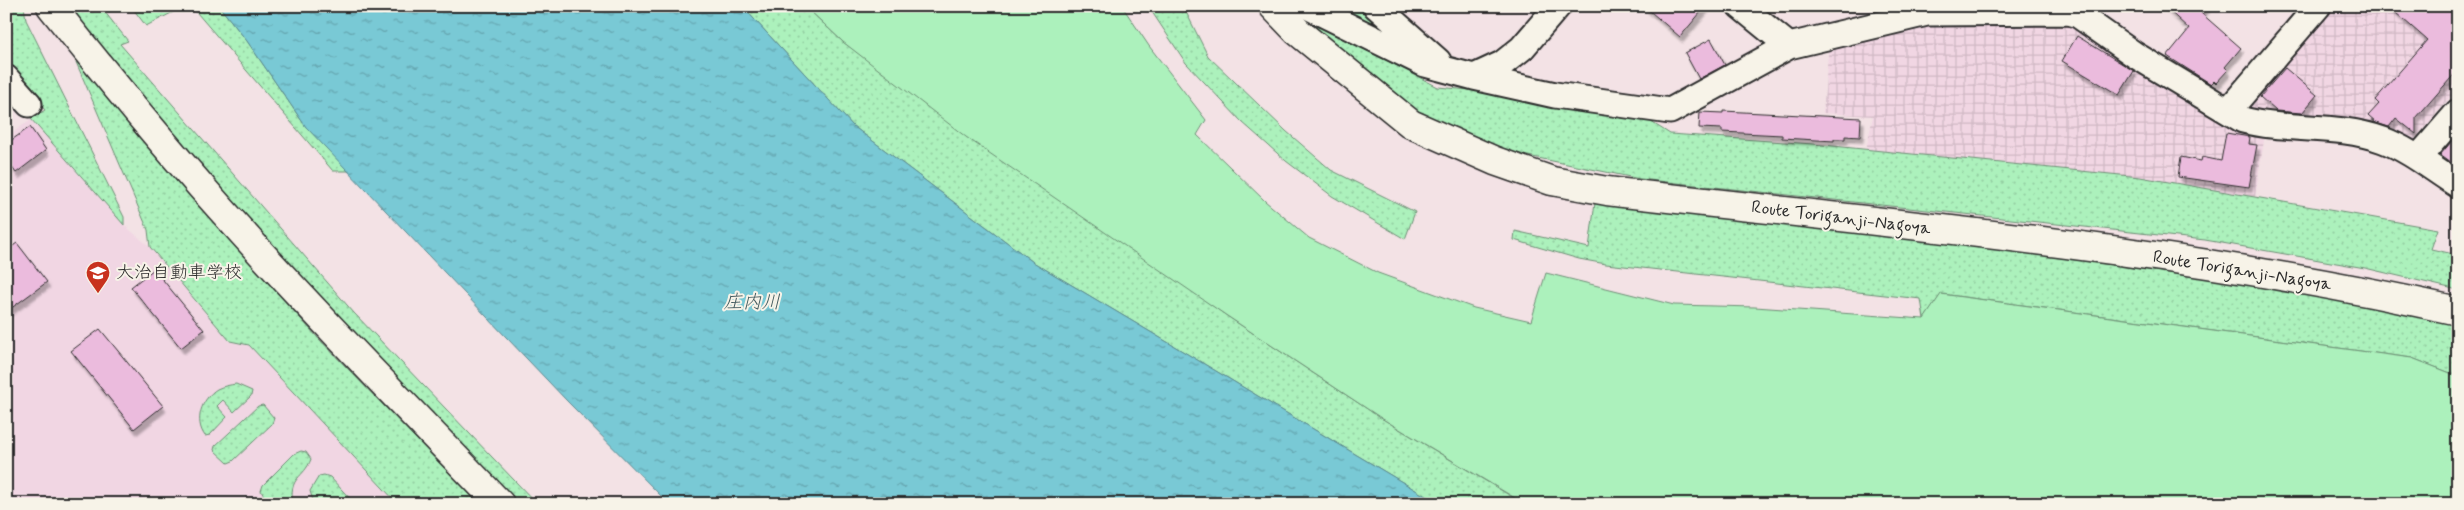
<svg xmlns="http://www.w3.org/2000/svg" width="2464" height="510" font-family="Mynerve,'Klee One',sans-serif">
  <defs>
    <pattern id="industrial-grid" width="8" height="8" patternUnits="userSpaceOnUse" patternTransform="scale(1.25)"><rect width="8" height="8" fill="#f1d6e3"/><path d="M0 4h8M4 0v8" fill="none" stroke="#cfb8c3"/></pattern>
    <pattern id="grass-dots" width="8" height="8" patternUnits="userSpaceOnUse" patternTransform="scale(1.25)"><rect width="8" height="8" fill="#acf1bc"/><path d="M2 2h.1M6 6h.1" fill="none" stroke="#94cfa2" stroke-width="1.8" stroke-linecap="round"/></pattern>
    <pattern id="water-ripples" width="26" height="14" patternUnits="userSpaceOnUse" patternTransform="scale(1.25)"><rect width="26" height="14" fill="#79c9d5"/><path d="M2 4q2-2 4 0t4 0M15 11q2-2 4 0t4 0" fill="none" stroke="#63a3ad"/></pattern>
    <filter id="shadow"><feDropShadow dx="3" dy="5.5" stdDeviation="1" flood-color="#0004"/></filter>
  </defs>
  <rect width="100%" height="100%" fill="#f3e2e5"/>
  <filter id="ink" filterUnits="userSpaceOnUse"><feTurbulence type="fractalNoise" baseFrequency=".02" numOctaves="2"/><feDisplacementMap in="SourceGraphic" scale="10" xChannelSelector="R" yChannelSelector="G"/><feConvolveMatrix kernelMatrix="1 2 1 2 8 2 1 2 1" color-interpolation-filters="sRGB"/></filter>
  <g filter="url(#ink)">
    <!-- built -->
    <path fill="#f1d6e3" d="M31 119 124 225 150 247 230 341 249 345 398 504H6V138Z"/>
    <!-- industrial -->
    <path fill="url(#industrial-grid)" d="M2328 6H2458V88L2413 141 2249 111 2247 99Z
      M1930 20 2068 25 2091 36 2178 96 2223 122 2265 134 2255 197 2140 177 1866 150 1873 116 1823 113 1829 43Z"/>
    <!-- grass -->
    <path fill="url(#grass-dots)" stroke="#6c8e74" d="M6 6H24L26 20 124 217V225L31 119 45 110 6 63Z
      M65 6H100L128 41 120 44 354 313 537 504H518L343 322 164 129Z
      M131 6H185L146 26Z
      M191 6H219L247 41 306 127 350 171H333Z
      M742 6H805L843 42 1227 316 1381 418 1524 504H1439L1033 262 853 126Z
      M1148 6H1183L1208 56 1286 131 1331 170 1415 212 1405 239 1332 196 1286 161 1242 122 1186 63Z
      M1337 6H1357L1402 42Z
      M1289 10 1438 87 1480 91 1648 120 1670 134 1813 144 2140 177 2438 229 2431 249 2458 255V290L2365 268 2205 240 1640 179 1489 148 1411 108Z
      M70 48 209 217 319 339 479 504H398L249 345 230 341 150 247 148 230Z
      M1595 203C1794 224 1992 247 2190 276 2279 289 2369 302 2458 319V376L2412 358 1942 294 1924 319 1921 299 1606 264 1579 259 1514 240 1515 231 1589 248Z
      M236 384 252 391 251 396 234 412 223 400 217 406 227 417 210 435 205 436C194 421 201 399 217 389 223 386 230 385 236 384Z
      M263 405 274 418 272 424 233 461 228 463 214 450 215 446 258 406Z
      M301 451 306 452 311 459C304 479 288 476 293 504H269L261 491 263 485 294 454Z
      M324 475 330 477 355 504H314L310 491 319 476Z"/>
    <!-- green -->
    <path fill="#acf1bc" stroke="#6c8e74" d="M805 6H1122L1149 46 1206 120 1197 135 1265 201 1309 238 1378 273 1474 308 1531 321 1546 273 1674 305 1755 307 1924 319 1941 294 2412 358 2458 376V504H1525L1381 418 1227 316 966 137 843 42Z"/>
    <!-- water -->
    <path fill="url(#water-ripples)" stroke="#5a8a91" d="M219 6H742L853 126 1033 262 1439 504H669L567 401 306 127 247 41Z"/>
    <!-- building -->
    <path fill="#ebbbdd" stroke="#2b2b2b" filter="url(#shadow)" d="M1644 6H1706L1680 37Z
      M2164 6H2207L2201 13 2241 48 2225 67 2228 70 2216 83 2214 81 2211 84 2167 56 2189 29Z
      M2388 6H2458V70L2416 118V134L2396 118 2389 127 2376 123 2368 116 2379 104 2375 100 2427 40Z
      M2077 36 2134 71 2119 95 2062 61Z
      M1711 39 1725 65 1699 79 1685 53Z
      M2285 68 2317 95 2302 113 2276 111 2260 97Z
      M1723 111 1861 118 1860 137 1845 136V139H1834V141L1782 138V135L1722 132V129L1699 128 1700 112 1723 113Z
      M30 127 46 150 16 173 6 159V144Z
      M2226 133 2250 137 2249 144 2257 145 2249 187 2178 177 2181 157 2201 161 2202 157 2221 161Z
      M2458 134V168L2440 155Z
      M17 243 47 282 6 312V251Z
      M154 269 204 330 181 348 131 287Z
      M100 329 163 406 134 429 71 351Z"/>
    <g fill="none" stroke-linecap="round" stroke-linejoin="round">
      <defs>
        <path id="minor" d="M1307 6 1425 64 1474 77 1502 64 1522 48 1558 6
          M1376 6 1438 61
          M1740 6 1789 46
          M1474 77 1555 95 1670 111 1789 46 1927 13 2074 12 2135 55 2243 120C2288 132 2337 123 2383 140 2410 150 2434 170 2458 185
          M6 78 29 104
          M2228 111 2318 6
          M2418 158 2458 112"/>
        <path id="tertiary" d="M51 6C106 75 162 143 221 209 311 310 406 406 500 504
          M2074 12 2078 6"/>
        <path id="secondary" d="M1273 6 1297 31 1411 124 1495 161 1552 181 1607 191C1891 224 2178 248 2458 311"/>
      </defs>
      <!-- minor casing -->
      <use href="#minor" stroke="#2b2b2b" stroke-width="29"/>
      <!-- tertiary casing -->
      <use href="#tertiary" stroke="#2b2b2b" stroke-width="31"/>
      <!-- secondary casing -->
      <use href="#secondary" stroke="#2b2b2b" stroke-width="31"/>
      <!-- minor -->
      <use href="#minor" stroke="#f7f3e8" stroke-width="25"/>
      <!-- tertiary -->
      <use href="#tertiary" stroke="#f7f3e8" stroke-width="28"/>
      <!-- secondary -->
      <use href="#secondary" stroke="#f7f3e8" stroke-width="28"/>
    </g>
  </g>
  <!-- icons -->
  <defs>
    <symbol id="university-pin" viewBox="-11 -11 22 30"><path d="M0 17L-7.5 6A9.5 9.5 0 1 1 7.5 6Z" fill="#c8321e" stroke="#f7f3e8"/><path d="M0-5L7-2L0 1L-7-2ZM-4 1L0 2.5L4 1V4Q0 6-4 4Z" fill="#fff"/></symbol>
  </defs>
  <g fill-rule="evenodd">
    <use href="#university-pin" x="84" y="259" width="28" height="38"/>
  </g>
  <g text-anchor="middle" dominant-baseline="central" stroke-width="4" stroke-linejoin="round" paint-order="stroke">
    <!-- street labels -->
    <g font-size="18" fill="#2b2b2b" stroke="#f7f3e8">
      <text transform="translate(1841 218) rotate(7)">Route Toriganji-Nagoya</text>
      <text transform="translate(2242 271) rotate(9)">Route Toriganji-Nagoya</text>
    </g>
    <!-- poi labels -->
    <g font-size="18" fill="#2b2b2b" stroke="#f7f3e8" text-anchor="start">
      <text x="116" y="273">大治自動車学校</text>
    </g>
    <!-- water labels -->
    <g font-size="19" font-style="italic" fill="#425a5e" stroke="#f7f3e8">
      <text x="752" y="302">庄内川</text>
    </g>
  </g>
  <!-- margin -->
  <rect width="2464" height="510" fill="none" stroke="#f7f3e8" stroke-width="25"/>
  <rect x="12" y="12" width="2439" height="485" fill="none" stroke="#2b2b2b" stroke-width="2" filter="url(#ink)"/>
</svg>
